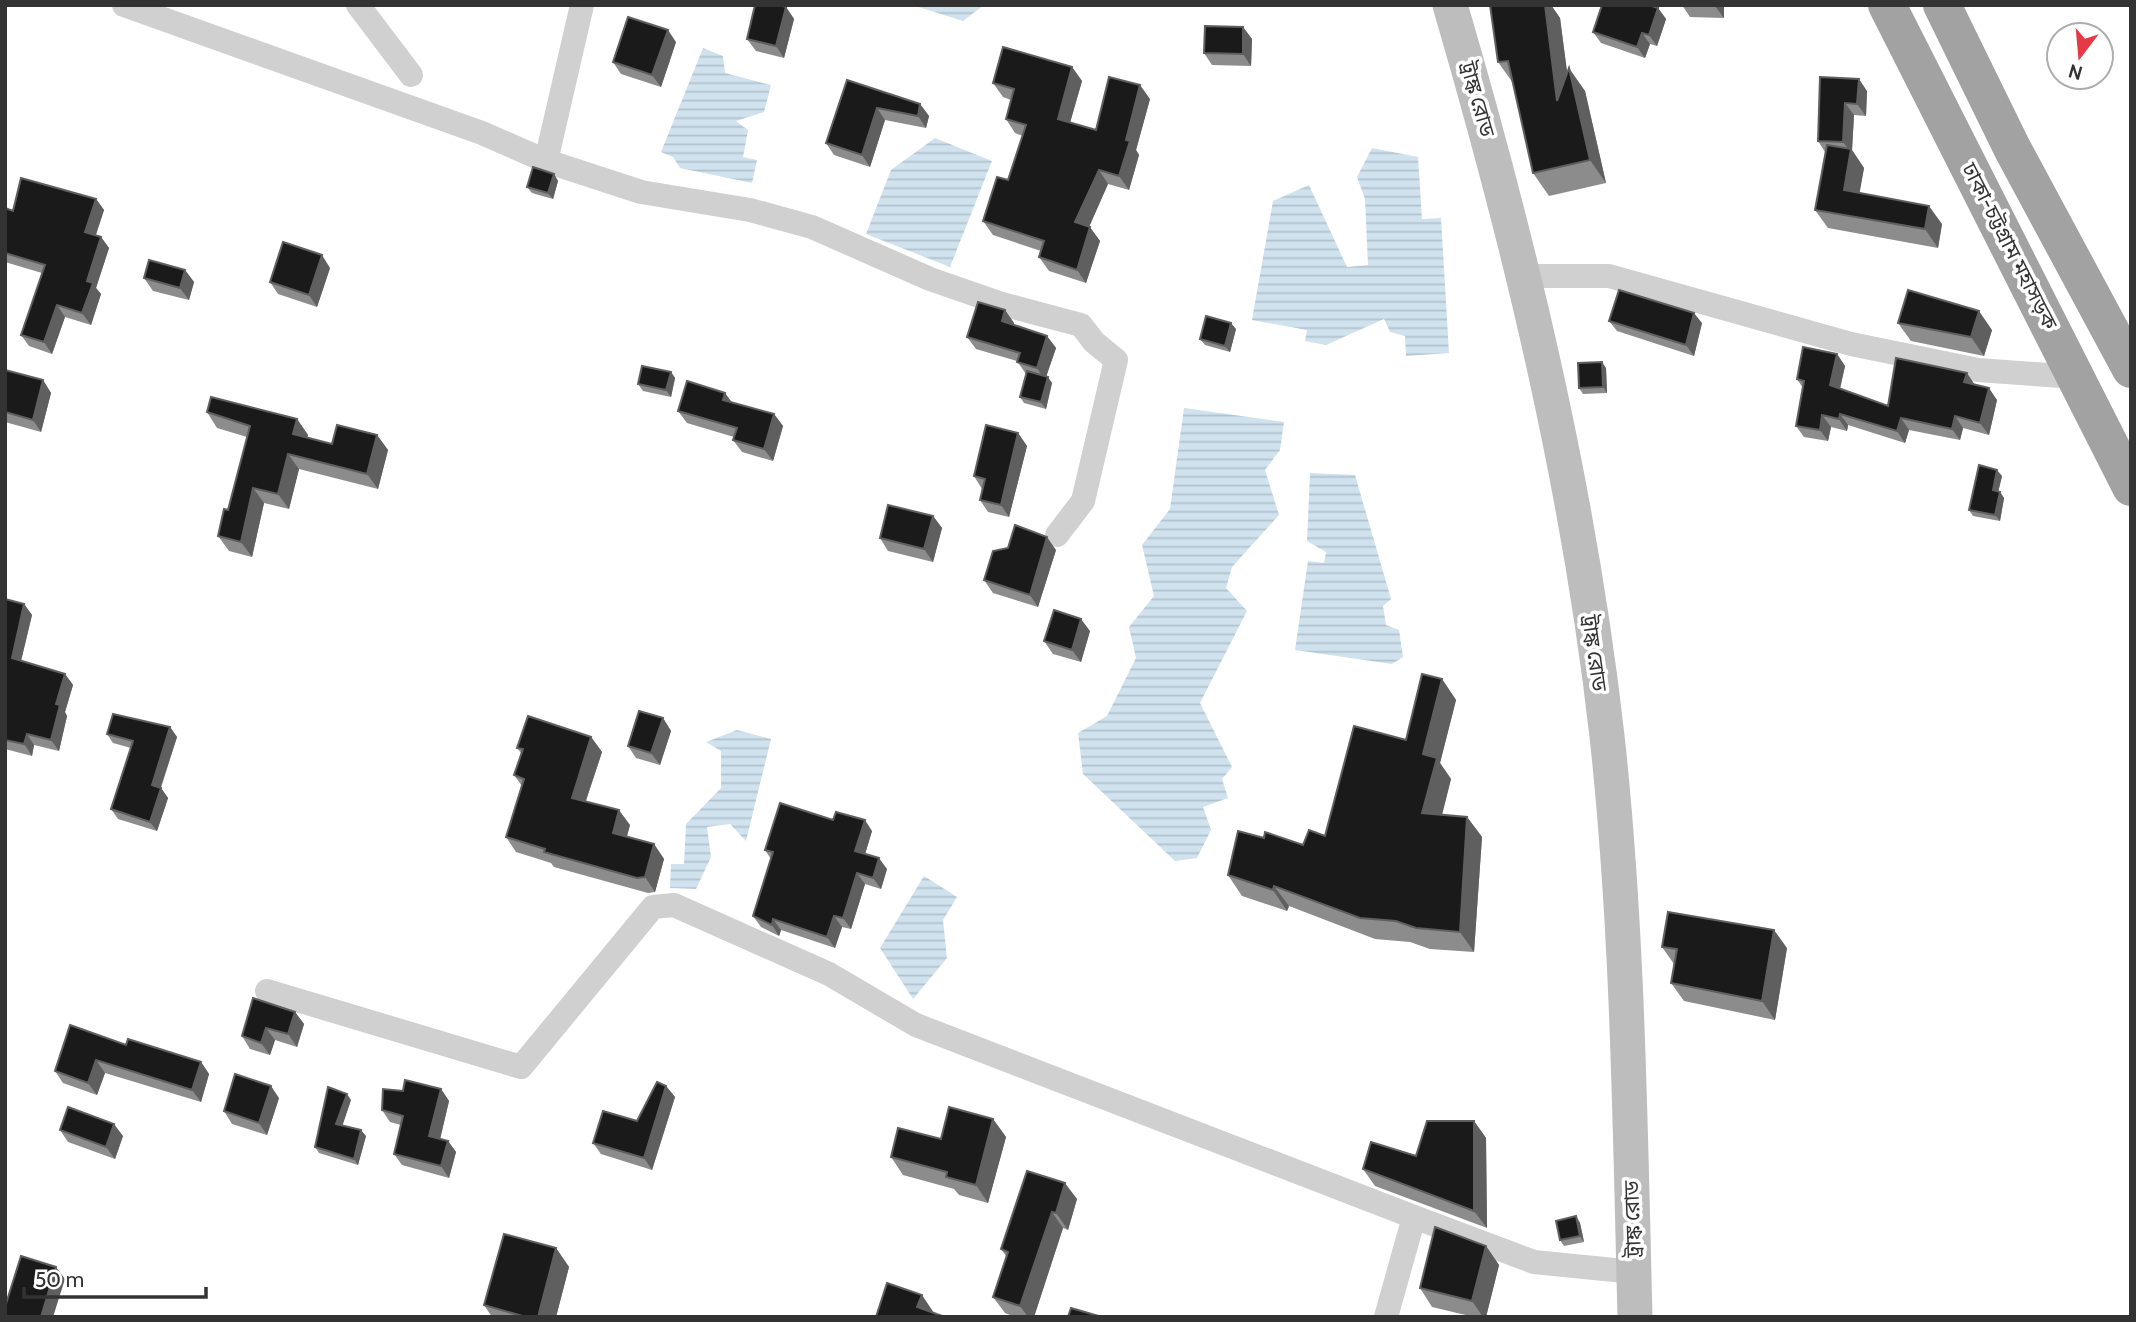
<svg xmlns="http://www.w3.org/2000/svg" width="2136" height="1322" font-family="Cabin,'Noto Sans Bengali',sans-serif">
  <defs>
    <pattern id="water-rules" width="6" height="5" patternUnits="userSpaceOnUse" patternTransform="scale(1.75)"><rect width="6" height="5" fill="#cfe2ee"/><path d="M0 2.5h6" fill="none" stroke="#b2c2cd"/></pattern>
  </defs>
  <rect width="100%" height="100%" fill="#fff"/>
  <!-- water -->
  <path fill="url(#water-rules)" d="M912 5H984L963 21Z
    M703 48 723 56 725 73 771 85 764 112 736 121 748 130 743 157 757 160 752 183 680 168 673 157 661 152Z
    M935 138 992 161 950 267 866 234 891 170Z
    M1372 148 1418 157 1422 219 1441 218 1449 353 1406 356 1405 336 1390 332 1384 319 1326 345 1305 341 1307 330 1252 320 1273 201 1309 185 1347 267 1368 265 1365 199 1357 177Z
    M1184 408 1284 422 1280 450 1265 470 1279 515 1232 567 1226 588 1247 611 1200 703 1232 767 1222 779 1228 798 1203 807 1211 830 1197 858 1175 861 1083 774 1078 733 1107 716 1136 658 1129 627 1154 596 1142 545 1170 509Z
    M1310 473 1355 475 1391 599 1383 606 1386 625 1399 630 1403 657 1392 664 1295 650 1308 561 1324 563 1326 552 1307 541Z
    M737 730 771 739 746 841 730 824 707 827 711 857 696 889 670 888 671 864H684L686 824 721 788V751L706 742Z
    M924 876 957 897 943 920 947 958 913 999 880 948Z"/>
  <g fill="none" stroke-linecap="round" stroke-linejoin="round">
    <!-- minor -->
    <path stroke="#d0d0d0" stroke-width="24" d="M124 5 482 133 546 161 641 192 750 210 812 227 930 279 1002 304 1081 325 1094 342 1116 360 1083 501 1057 535
      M358 5 411 75
      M546 161 582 5
      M1522 276H1609L1851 344 1978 370 2076 377
      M267 991 521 1067 653 907 674 905 829 974 916 1025 1414 1217
      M1386 1317 1414 1217 1534 1262 1634 1272"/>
    <!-- secondary -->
    <path stroke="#bdbdbd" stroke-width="35" d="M1450 5C1520 244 1579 488 1607 736 1628 928 1630 1124 1635 1317"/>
    <!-- trunk -->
    <path stroke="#a2a2a2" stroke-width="38" d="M1887 5 2131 487
      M1942 5 2012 148 2131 369"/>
  </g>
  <!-- wall -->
  <path fill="#8c8c8c" d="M1490 5H1551L1560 18 1567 73 1585 91 1606 183 1549 196 1533 173 1513 83 1498 62Z
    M1682 5H1724V18L1690 17Z
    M786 7 794 19 784 58 756 51 747 39Z
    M1658 8 1666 19 1657 46 1650 44 1645 58 1601 43 1593 32Z
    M1243 27 1252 39 1251 66 1212 65 1204 53Z
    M676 42 661 87 621 74 613 62Z
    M1072 67 1082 81 1070 123 1096 130 1150 99 1136 150 1139 155 1129 190 1108 184 1089 227 1100 241 1086 283 1049 271 1039 257 1041 251 993 235 983 221 1008 180 1023 136 1015 133 1006 119 1011 100 1003 97 993 83Z
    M1820 77 1867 91 1866 116 1854 115 1852 150 1864 168 1859 193 1942 224 1938 248 1828 228 1815 210 1825 152 1818 141Z
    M847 80 920 104 929 116 926 128 885 120 870 167 834 155 826 143Z
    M554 174 558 181 553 199 532 193 527 187Z
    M96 199 104 210 96 235 101 237 109 248 96 288 101 294 91 325 65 317 52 354 29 346 21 335 42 273 5 262V208L13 211Z
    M330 268 317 307 278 294 270 282Z
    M185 270 194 282 189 300 153 291 144 278Z
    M1005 310 1014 323 1013 325 1047 336 1056 348 1046 377 1052 383 1046 409 1024 403 1020 397 1026 374 1017 361 976 349 967 337Z
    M1609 321 1702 323 1694 356 1617 331Z
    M1898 323 1992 330 1984 356 1911 341Z
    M1236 329 1230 352 1205 345 1200 339Z
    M1837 354 1845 366 1840 389 1888 406 1975 385 1997 400 1989 435 1963 428 1960 440 1909 430 1905 443 1848 425 1847 431 1831 427 1828 441 1804 437 1796 426 1803 388 1797 379Z
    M1606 368 1607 393 1583 394 1579 388Z
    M5 370 43 380 51 393 41 432 5 422Z
    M671 372 675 378 671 397 643 391 638 384Z
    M732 402 774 414 783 426 773 461 742 452 733 440 734 437 687 423 678 411Z
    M207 412 297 419 308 435 307 438 332 444 377 435 388 450 378 489 299 469 289 509 264 503 252 557 229 551 218 536 228 510 247 437 217 428Z
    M1018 433 1027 446 1009 517 988 512 980 500 982 489 974 476Z
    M2002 476 1998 492H2000L2004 498 2000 521 1973 516 1969 510Z
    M933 516 942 528 933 562 888 551 880 538Z
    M1056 550 1038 607 993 593 984 580Z
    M5 599 24 604 32 615 21 661 65 674 73 685 65 712 67 716 59 751 34 745 32 756 5 749Z
    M1090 631 1081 662 1053 654 1044 641Z
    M1442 679 1456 700 1440 763 1451 779 1442 815 1467 817 1482 837 1474 952 1430 949 1410 942 1375 939 1289 906 1287 911 1242 896 1228 875 1264 838 1303 845 1325 836 1406 740Z
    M663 718 671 731 660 765 636 758 628 746Z
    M170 727 177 737 161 788 168 798 157 831 118 819 111 809 131 748 113 743 107 734Z
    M591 737 602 752 586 801 630 825 627 836 654 844 664 859 655 892 648 893 554 867 551 863 516 852 506 837 522 786 514 775 521 753 517 748Z
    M833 820 872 831 865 854 887 869 881 889 865 884 851 929 842 927 835 948 781 930 779 936 761 927 753 916 771 859 765 850Z
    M1662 947 1787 948 1775 1020 1684 1001 1671 983 1674 964Z
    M295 1012 304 1024 297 1047 275 1040 270 1055 250 1049 242 1036Z
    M126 1045 201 1062 209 1074 201 1102 105 1073 97 1095 63 1083 55 1071Z
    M666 1086 675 1097 652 1170 601 1154 593 1143 637 1121Z
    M441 1089 449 1101 440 1139 448 1141 456 1152 449 1178 402 1165 394 1154 401 1125 390 1122 382 1110 403 1091Z
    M279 1098 267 1135 232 1124 224 1111Z
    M351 1100 342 1125 366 1136 358 1165 319 1153 315 1147Z
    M993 1119 1006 1137 988 1203 959 1195 954 1189 903 1175 891 1157Z
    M1474 1121 1486 1138 1487 1228 1375 1186 1363 1169 1416 1156Z
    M60 1130 123 1136 115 1159 68 1142Z
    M1027 1171 1077 1199 1068 1230 1063 1228 1034 1317H1015L1005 1313 993 1297 1006 1256 1001 1249Z
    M1576 1216 1580 1223 1584 1242 1564 1246 1560 1240Z
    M1486 1246 1499 1265 1486 1317H1474L1432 1307 1420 1288Z
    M556 1248 569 1267 556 1317H492L484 1305Z"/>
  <!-- shaded-wall -->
  <path fill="#5f5f5f" d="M1545 5H1551L1560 18 1574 124 1557 101Z
    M1715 5H1724V18L1715 6Z
    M786 7 794 19 784 58 776 46Z
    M1658 8 1666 19 1657 46 1649 35Z
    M1243 27 1252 39 1251 66 1243 54Z
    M668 30 676 42 661 87 652 75Z
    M1642 33 1650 44 1645 58 1637 47Z
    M1072 67 1082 81 1067 133 1058 119Z
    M1569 68 1585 91 1606 183 1590 160Z
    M1859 79 1867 91 1866 116 1857 104Z
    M1140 85 1150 99 1136 150 1139 155 1129 190 1119 176 1126 140Z
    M1845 103 1854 115 1852 150 1864 168 1857 208 1844 190 1851 153 1843 142Z
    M920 104 929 116 926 128 918 116Z
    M877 108 885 120 870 167 862 155Z
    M1099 170 1108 184 1085 236 1075 222Z
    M554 174 558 181 553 199 548 193Z
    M96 199 104 210 93 243 85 232Z
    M1929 206 1942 224 1938 248 1925 229Z
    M1090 227 1100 241 1086 283 1077 270Z
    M101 237 109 248 96 288 101 294 91 325 82 313 87 281Z
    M322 255 330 268 317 307 309 295Z
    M185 270 194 282 189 300 180 288Z
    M57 305 65 317 52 354 44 342Z
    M1005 310 1014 323 1011 333 1002 321Z
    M1979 311 1992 330 1984 356 1971 337Z
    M1694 313 1702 323 1694 356 1686 345Z
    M1231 323 1236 329 1230 352 1225 346Z
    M1047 336 1056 348 1045 380 1037 368Z
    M1837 354 1845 366 1838 397 1830 385Z
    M1602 362 1606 368 1607 393 1603 387Z
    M671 372 675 378 671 397 666 390Z
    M1967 373 1975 385 1964 382Z
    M1048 377 1052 383 1046 409 1041 402Z
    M43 380 51 393 41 432 33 420Z
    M1989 388 1997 400 1989 435 1980 423Z
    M725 393 734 405 723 400Z
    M774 414 783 426 773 461 764 449Z
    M1840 414 1848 425 1847 431 1839 419Z
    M1822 415 1831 427 1828 441 1820 430Z
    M1955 416 1963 428 1960 440 1952 429Z
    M1901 418 1909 430 1905 443 1897 431Z
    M297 419 308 435 304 449 293 434Z
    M1018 433 1027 446 1009 517 1001 505Z
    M377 435 388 450 378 489 367 474Z
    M288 454 299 469 289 509 278 494Z
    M1997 470 2002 476 1997 497 1993 490Z
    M253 488 264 503 252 557 241 542Z
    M2000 492 2004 498 2000 521 1995 515Z
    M933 516 942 528 933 562 924 549Z
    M1047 537 1056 550 1038 607 1030 595Z
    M24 604 32 615 19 669 12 658Z
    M1081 619 1090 631 1081 662 1072 650Z
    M65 674 73 685 65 712 67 716 59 751 51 740 56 704Z
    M1442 679 1456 700 1440 763 1451 779 1437 834 1422 813 1423 754Z
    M663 718 671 731 660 765 651 753Z
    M170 727 177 737 158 795 152 785Z
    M27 734 34 745 32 756 24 744Z
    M591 737 602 752 582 812 572 798Z
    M161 788 168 798 157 831 150 822Z
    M619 810 630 825 624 847 613 833Z
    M1467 817 1482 837 1474 952 1460 932Z
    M865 820 872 831 863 861 855 851Z
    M654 844 664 859 655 892 645 877Z
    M879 858 887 869 881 889 873 878Z
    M857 873 865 884 851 929 843 918Z
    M1274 886 1289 906 1287 911 1273 890Z
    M834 916 842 927 835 948 827 937Z
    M773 919 781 930 779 936 772 925Z
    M1774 930 1787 948 1775 1020 1762 1001Z
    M295 1012 304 1024 297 1047 288 1034Z
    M266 1028 275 1040 270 1055 261 1043Z
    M96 1060 105 1073 97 1095 88 1083Z
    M201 1062 209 1074 201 1102 192 1090Z
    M271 1086 279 1098 267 1135 259 1123Z
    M666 1086 675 1097 652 1170 644 1158Z
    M441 1089 449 1101 438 1148 429 1136Z
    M347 1094 351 1100 341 1130 336 1124Z
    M993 1119 1006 1137 988 1203 976 1185Z
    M1474 1121 1486 1138 1487 1228 1474 1211Z
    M114 1124 123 1136 115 1159 106 1147Z
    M361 1130 366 1136 358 1165 354 1159Z
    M448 1141 456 1152 449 1178 441 1166Z
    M1065 1183 1077 1199 1068 1230 1056 1213Z
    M1052 1212 1063 1228 1034 1317H1028L1020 1306Z
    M1576 1216 1580 1223 1584 1242 1580 1236Z
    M1486 1246 1499 1265 1486 1317H1483L1472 1301Z
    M556 1248 569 1267 556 1317H538Z
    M56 1267 65 1279 53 1317H41Z
    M922 1295 934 1313 917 1307Z"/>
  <!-- building -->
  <path fill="#1a1a1a" stroke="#5f5f5f" stroke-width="2" d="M755 5H780L786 7 776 46 747 39Z
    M1490 5H1545L1557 101 1569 68 1590 160 1533 173 1508 61 1498 62Z
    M1602 5H1649L1658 8 1649 35 1642 33 1637 47 1593 32Z
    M628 17 668 30 652 75 613 62Z
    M1205 26 1243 27V54L1204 53Z
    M1003 47 1072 67 1058 119 1096 130 1109 77 1140 85 1126 140 1130 141 1119 176 1099 170 1075 222 1090 227 1077 270 1039 257 1044 241 983 221 997 177 1008 180 1026 125 1006 119 1014 89 993 83Z
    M1820 77 1859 79 1857 104 1845 103 1843 142 1818 141Z
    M847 80 920 104 918 116 877 108 862 155 826 143Z
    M1827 145 1851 149 1844 190 1929 206 1925 229 1815 210Z
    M533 167 554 174 548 193 527 187Z
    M21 178 96 199 85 232 101 237 87 281 93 283 82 313 57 305 44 342 21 335 45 265 5 253V208L13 211Z
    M283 242 322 255 309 295 270 282Z
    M149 260 185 270 180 288 144 278Z
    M1619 290 1694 313 1686 345 1609 321Z
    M1908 290 1979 311 1971 337 1898 323Z
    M978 302 1005 310 1002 321 1047 336 1037 368 1017 362 1020 353 967 337Z
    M1206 316 1231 323 1225 346 1200 339Z
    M1803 347 1837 354 1830 385 1888 406 1896 358 1967 373 1964 382 1989 388 1980 423 1955 416 1952 429 1901 418 1897 431 1840 414 1839 419 1822 415 1820 430 1796 426 1804 381 1797 379Z
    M1602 362 1603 387 1579 388 1578 363Z
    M642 366 671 372 666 390 638 384Z
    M5 370 43 380 33 420 5 412Z
    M1027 371 1048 377 1041 402 1020 397Z
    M687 381 725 393 723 400 774 414 764 449 733 440 737 428 678 411Z
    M211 397 297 419 293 434 332 444 337 425 377 435 367 474 288 454 278 494 253 488 241 542 218 536 224 509 228 510 250 426 207 412Z
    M986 425 1018 433 1001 505 980 500 985 479 974 476Z
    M1979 465 1997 470 1993 490 2000 492 1995 515 1969 510Z
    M888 505 933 516 924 549 880 538Z
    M1015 525 1047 537 1030 595 984 580 993 551 1008 548Z
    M5 599 24 604 12 658 65 674 56 704 60 705 51 740 27 734 24 744 5 740Z
    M1054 610 1081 619 1072 650 1044 641Z
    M1422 674 1442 679 1423 754 1437 758 1422 813 1467 817 1460 932 1416 928 1396 921 1360 918 1274 886 1273 890 1228 875 1238 831 1264 838 1265 832 1303 845 1309 830 1325 836 1354 726 1406 740Z
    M639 711 663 718 651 753 628 746Z
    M113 714 170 727 152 785 161 788 150 822 111 809 133 741 107 734Z
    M528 716 591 737 572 798 619 810 613 833 654 844 645 877 637 878 544 852 545 849 506 837 524 779 514 775 523 749 517 748Z
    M780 803 833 820 836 812 865 820 855 851 879 858 873 878 857 873 843 918 834 916 827 937 773 919 772 925 753 916 773 852 765 850Z
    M1668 912 1774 930 1762 1001 1671 983 1677 949 1662 947Z
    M253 998 295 1012 288 1034 266 1028 261 1043 242 1036Z
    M70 1025 126 1045 128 1039 201 1062 192 1090 96 1060 88 1083 55 1071Z
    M235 1074 271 1086 259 1123 224 1111Z
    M405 1080 441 1089 429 1136 448 1141 441 1166 394 1154 403 1116 382 1110 383 1089 403 1091Z
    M657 1082 666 1086 644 1158 593 1143 603 1111 637 1121Z
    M328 1087 347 1094 336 1124 361 1130 354 1159 315 1147Z
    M68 1107 114 1124 106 1147 60 1130Z
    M949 1107 993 1119 976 1185 946 1177 947 1172 891 1157 898 1128 941 1139Z
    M1427 1121H1474V1211L1363 1169 1371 1142 1416 1156Z
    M1027 1171 1065 1183 1056 1213 1052 1212 1020 1306 993 1297 1008 1252 1001 1249Z
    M1576 1216 1580 1236 1560 1240 1556 1221Z
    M1435 1227 1486 1246 1472 1301 1420 1288Z
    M504 1234 556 1248 538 1317H526L484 1305Z
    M21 1256 56 1267 41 1317H5V1307Z
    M887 1283 922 1295 917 1307 945 1317H876Z
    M1071 1308 1102 1317H1068Z"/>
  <g text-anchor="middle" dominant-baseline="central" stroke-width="7" stroke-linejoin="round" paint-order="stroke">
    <!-- street labels -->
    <g font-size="21" fill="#333" stroke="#fff">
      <text transform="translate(1478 99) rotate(74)">ট্রাঙ্ক রোড</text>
      <text transform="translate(2010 246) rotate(63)">ঢাকা-চট্টগ্রাম মহাসড়ক</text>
      <text transform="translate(1595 653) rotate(82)">ট্রাঙ্ক রোড</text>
      <text transform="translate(1632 1219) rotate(-92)">ট্রাঙ্ক রোড</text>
    </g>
  </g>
  <!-- border -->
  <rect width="2136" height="1322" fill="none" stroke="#333333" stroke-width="14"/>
  <!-- north arrow -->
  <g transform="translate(2080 56) rotate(196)"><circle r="33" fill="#ffffff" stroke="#adadad" stroke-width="2"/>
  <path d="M0-5L12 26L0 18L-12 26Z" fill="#e63946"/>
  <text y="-10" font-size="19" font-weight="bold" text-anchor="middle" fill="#333333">N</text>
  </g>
  <!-- scale -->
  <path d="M24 1287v10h182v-10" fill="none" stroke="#333333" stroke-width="3.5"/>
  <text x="35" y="1287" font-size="21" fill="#333333" stroke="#ffffff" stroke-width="5" paint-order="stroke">50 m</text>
</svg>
